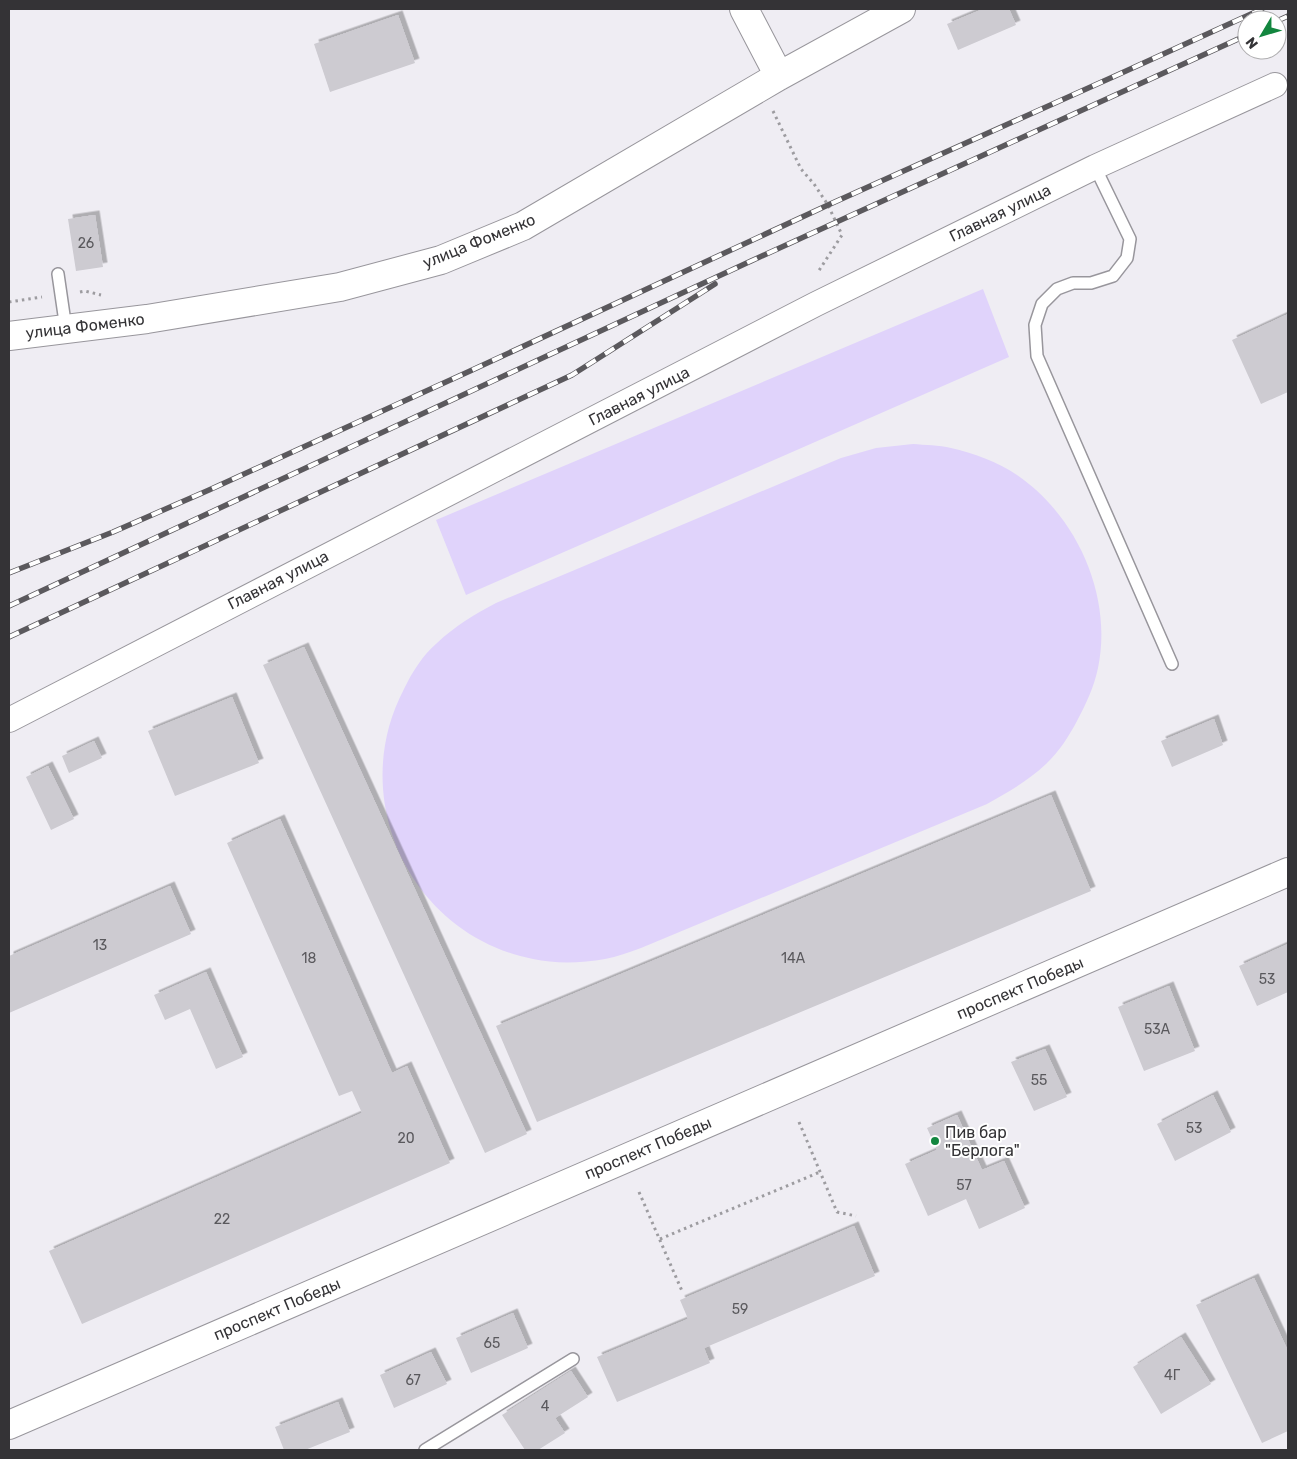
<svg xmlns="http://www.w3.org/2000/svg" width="1297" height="1459" font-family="Rubik,sans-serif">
  <defs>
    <filter id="shadow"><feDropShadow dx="4.5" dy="-4.5" stdDeviation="0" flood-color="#0004"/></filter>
  </defs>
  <rect width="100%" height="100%" fill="#efedf3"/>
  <!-- green -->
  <path fill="#e0d3fb" d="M983 289 1009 357 466 595 436 520Z
    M913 444C925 445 939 445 951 448 973 453 998 462 1017 475 1077 516 1113 596 1098 668 1094 687 1086 704 1077 721 1069 736 1059 752 1046 764 1028 781 1008 792 987 804L641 948C629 952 617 957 605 959 582 963 556 964 533 959 411 935 346 799 404 689 412 672 423 655 437 643 455 626 475 614 496 603L841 458 876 448Z"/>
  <!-- building -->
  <path fill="#cdcbd1" filter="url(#shadow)" d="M983 9H1009L1016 25 958 50 947 24Z
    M398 15 415 63 330 92 314 44Z
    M95 215 103 267 76 271 68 219Z
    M1288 314V392L1261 404 1232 340Z
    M304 647 527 1134 485 1153 263 665Z
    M232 697 259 763 175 796 148 731Z
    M1214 719 1223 745 1172 767 1161 741Z
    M94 741 102 758 69 773 62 756Z
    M48 766 74 819 51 830 26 777Z
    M1051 795 1091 891 537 1122 496 1026Z
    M280 819 392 1073 407 1066 450 1163 82 1324 49 1251 362 1113 352 1091 339 1096 227 843Z
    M170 886 191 934 9 1013V956Z
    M1288 944V992L1257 1006 1239 966Z
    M206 972 243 1057 216 1069 190 1009 165 1020 154 995Z
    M1169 986 1195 1051 1144 1071 1118 1007Z
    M1045 1049 1067 1097 1034 1111 1011 1062Z
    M1213 1095 1231 1132 1175 1161 1157 1124Z
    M957 1115 982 1170 1004 1161 1025 1208 979 1229 966 1199 928 1216 905 1164 937 1150 927 1128Z
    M854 1226 875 1276 704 1348 710 1363 617 1402 597 1357 688 1319 680 1300Z
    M1254 1278 1288 1351V1431L1262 1443 1196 1305Z
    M513 1313 528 1348 471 1373 456 1338Z
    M1181 1337 1211 1384 1161 1414 1133 1367Z
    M431 1352 447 1384 394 1408 380 1375Z
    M571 1371 588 1397 555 1418 565 1433 538 1450H525L502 1415Z
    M338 1402 350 1432 305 1450H284L275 1427Z"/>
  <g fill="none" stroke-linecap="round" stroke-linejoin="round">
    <defs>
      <path id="service" d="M1095 167 1130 239 1127 258 1113 276 1091 283H1073L1057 289 1042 304 1035 325 1037 356 1172 664
        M58 274 66 329
        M425 1450 573 1359"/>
      <path id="minor" d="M9 720 816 304 1095 167 1275 85"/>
      <path id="tertiary" d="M744 9 779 76
        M9 336 147 319 340 287 441 260 523 226 779 76 901 9"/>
      <path id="primary" d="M9 1425 1288 872"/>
    </defs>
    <!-- service casing -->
    <use href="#service" stroke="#98969c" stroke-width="14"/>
    <!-- minor casing -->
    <use href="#minor" stroke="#98969c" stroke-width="26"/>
    <!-- tertiary casing -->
    <use href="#tertiary" stroke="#98969c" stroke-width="30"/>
    <!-- primary casing -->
    <use href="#primary" stroke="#98969c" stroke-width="30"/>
    <!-- path -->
    <path stroke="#9d9ca0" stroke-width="3" stroke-dasharray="2.5 4" stroke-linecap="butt" d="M773 111 801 169 814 184 828 205 842 235 818 272
      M80 292 85 291 101 295
      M9 302 42 297
      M799 1122 837 1212 856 1216
      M639 1192 682 1291
      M660 1239 820 1172"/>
    <!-- service -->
    <use href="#service" stroke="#fff" stroke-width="11"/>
    <!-- minor -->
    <use href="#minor" stroke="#fff" stroke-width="24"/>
    <!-- tertiary -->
    <use href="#tertiary" stroke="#fff" stroke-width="28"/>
    <!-- primary -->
    <use href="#primary" stroke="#fff" stroke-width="28"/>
    <defs>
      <path id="rail" d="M1277 21 1288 16
        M9 573 113 532 209 490 470 371 828 205 1115 76 1262 9
        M9 606 751 261 1247 35
        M9 637 572 375 715 284"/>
    </defs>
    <!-- rail casing -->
    <use href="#rail" stroke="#5b595d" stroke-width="5.5"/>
    <!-- rail -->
    <use href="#rail" stroke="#fff" stroke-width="4" stroke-dasharray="11" stroke-linecap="butt"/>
  </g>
  <!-- markers -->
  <circle fill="#13863f" stroke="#fff" stroke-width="2" cx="935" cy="1141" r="5"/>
  <g text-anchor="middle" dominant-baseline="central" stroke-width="4" stroke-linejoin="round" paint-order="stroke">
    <!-- number labels -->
    <g font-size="14" fill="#5a595d">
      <text x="86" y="243">26</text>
      <text x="100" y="945">13</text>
      <text x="309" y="958">18</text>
      <text x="793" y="958">14А</text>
      <text x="1267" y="979">53</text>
      <text x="1157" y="1029">53А</text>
      <text x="1039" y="1080">55</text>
      <text x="1194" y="1128">53</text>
      <text x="406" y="1138">20</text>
      <text x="964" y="1185">57</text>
      <text x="222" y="1219">22</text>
      <text x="740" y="1309">59</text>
      <text x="492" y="1343">65</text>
      <text x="1172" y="1375">4Г</text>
      <text x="413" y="1380">67</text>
      <text x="545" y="1406">4</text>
    </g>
    <!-- street labels -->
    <g font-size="16" fill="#343336" stroke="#fff">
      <text transform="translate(1000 213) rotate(-26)">Главная улица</text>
      <text transform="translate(479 241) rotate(-22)">улица Фоменко</text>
      <text transform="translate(85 326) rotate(-7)">улица Фоменко</text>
      <text transform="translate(639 396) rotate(-27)">Главная улица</text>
      <text transform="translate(278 580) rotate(-27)">Главная улица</text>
      <text transform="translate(1020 988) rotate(-23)">проспект Победы</text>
      <text transform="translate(648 1148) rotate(-23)">проспект Победы</text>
      <text transform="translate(277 1309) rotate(-23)">проспект Победы</text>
    </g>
    <!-- poi labels -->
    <g font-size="16" fill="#343336" stroke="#fff" text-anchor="start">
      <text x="945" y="1132">Пив бар<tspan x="945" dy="18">"Берлога"</tspan></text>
    </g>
  </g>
  <!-- border -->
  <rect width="1297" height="1459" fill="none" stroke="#343336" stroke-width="20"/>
  <!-- north arrow -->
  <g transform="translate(1262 35) rotate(232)"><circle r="24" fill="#ffffff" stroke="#aeadaf"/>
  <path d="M0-4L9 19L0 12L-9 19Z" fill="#13863f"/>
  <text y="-8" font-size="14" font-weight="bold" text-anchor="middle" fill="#343336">N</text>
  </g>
</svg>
